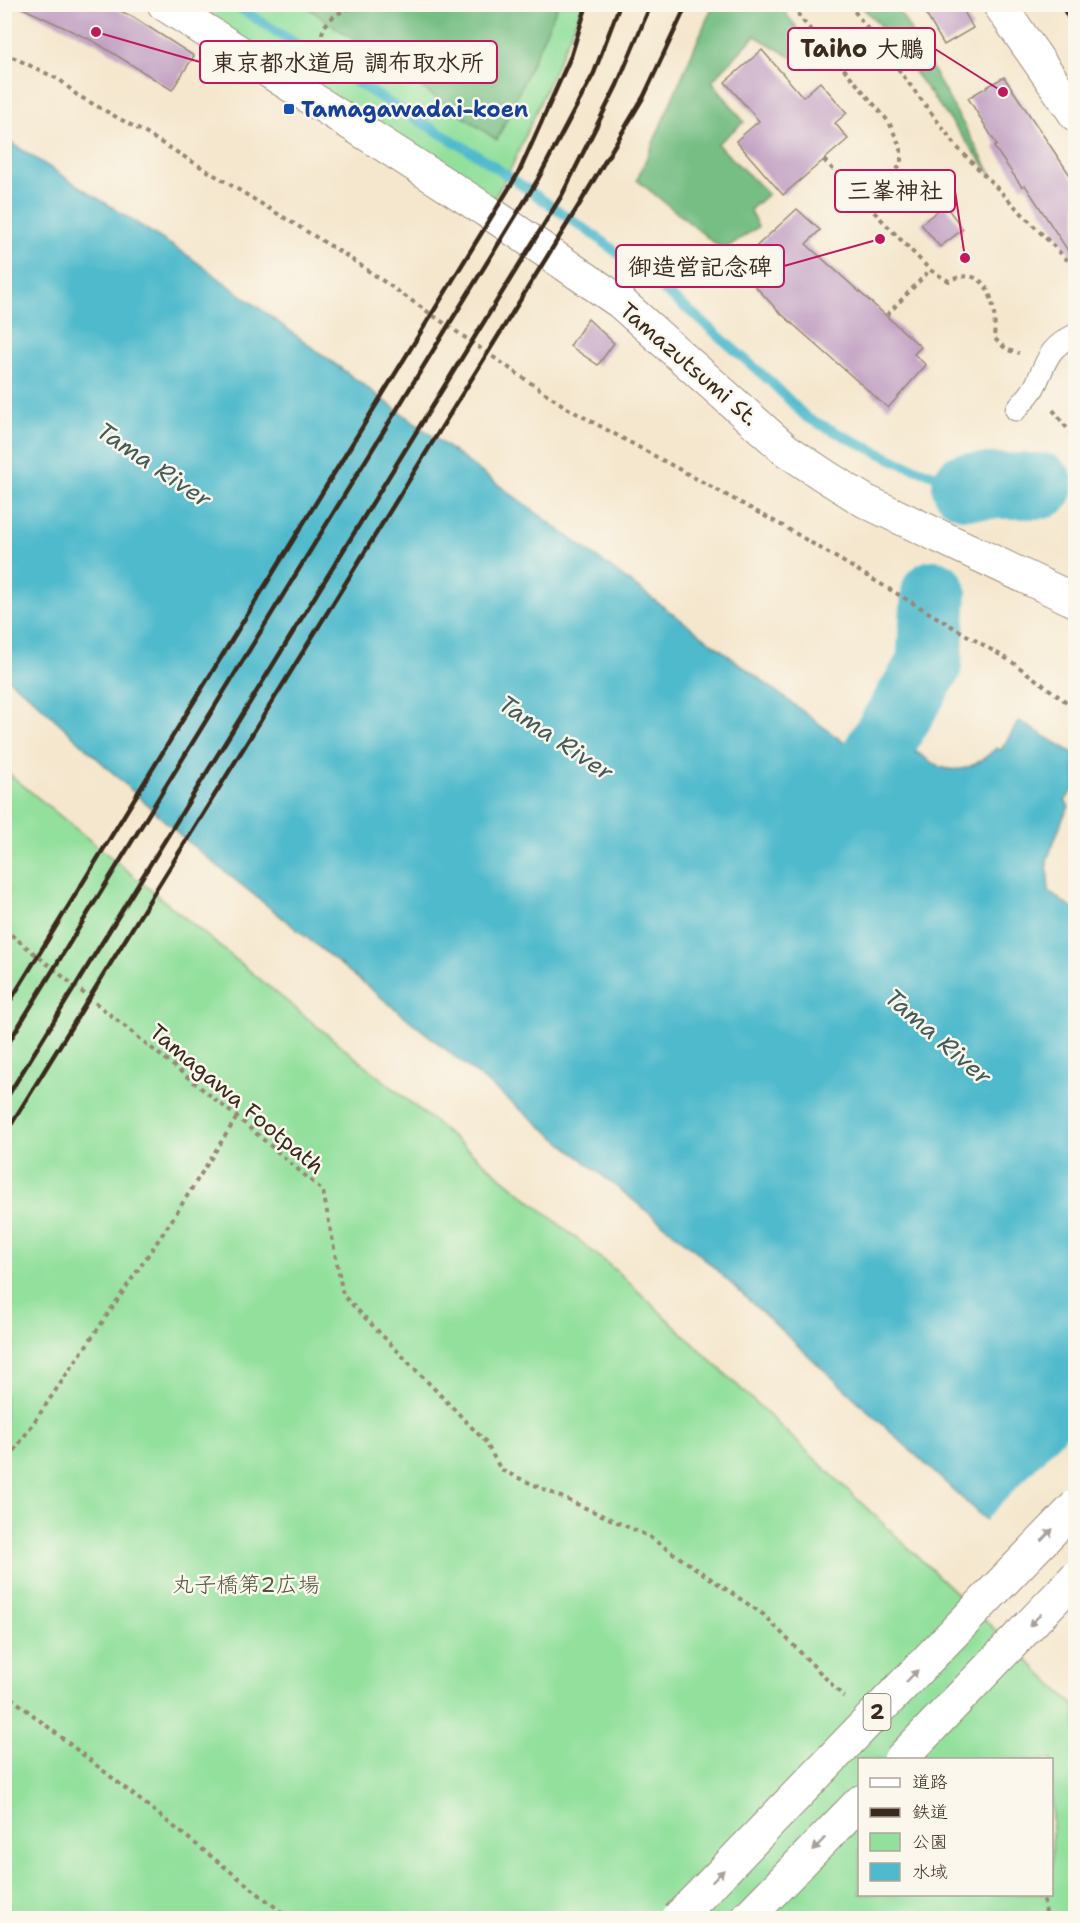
<svg xmlns="http://www.w3.org/2000/svg" width="1080" height="1923" font-family="'Shantell Sans','Klee One',sans-serif">
  <rect width="100%" height="100%" fill="#fbf7ec"/>
  <filter id="ink" filterUnits="userSpaceOnUse"><feTurbulence type="fractalNoise" baseFrequency=".0167" numOctaves="2"/><feDisplacementMap in="SourceGraphic" scale="12" xChannelSelector="R" yChannelSelector="G"/><feConvolveMatrix kernelMatrix="1 2 1 2 8 2 1 2 1" color-interpolation-filters="sRGB"/></filter>
  <filter id="wash" filterUnits="userSpaceOnUse"><feTurbulence type="fractalNoise" baseFrequency=".008" numOctaves="4" result="noise"/><feDisplacementMap in="SourceGraphic" scale="24" xChannelSelector="R" yChannelSelector="G"/><feGaussianBlur stdDeviation="1.35" result="paint"/><feColorMatrix in="noise" values="0 0 0 0 0 0 0 0 0 0 0 0 0 0 0 0 0 1.4 0 .05"/><feComposite in="paint" operator="in"/></filter>
  <g filter="url(#wash)">
    <rect width="100%" height="100%" fill="#f5e7ce"/>
    <!-- green -->
    <path fill="#93e09d" stroke="#67855e" stroke-width="1.5" fill-rule="evenodd" d="M164 5H583L512 166 487 211Z
      M4 770 620 1274 1072 1703 1076 1707 1075 1918H5ZM860 1760H1052V1894H860Z"/>
    <!-- forest -->
    <path fill="#76be84" stroke="#587451" stroke-width="1.5" d="M304 5H558L497 140Z
      M713 5H787L786 14 813 47 805 65 755 36 712 81 744 122 717 144 768 194 750 210 758 227 723 250 637 180Z
      M860 5H896L993 177 876 21Z"/>
    <!-- water -->
    <path fill="#4fbacc" stroke="#457275" stroke-width="1.5" d="M5 139 190 257 684 622 870 762 916 752C923 756 932 764 940 767 962 775 981 763 996 748L1001 750 1019 721 1075 754V787L1065 801 1069 806 1063 818 1047 860 1049 892 1076 911 1075 1603 695 1250 182 837 29 695 5 677Z"/>
    <!-- pier -->
    <path fill="#f5e7ce" d="M1076 1426V1606L984 1522Z"/>
    <g fill="none" stroke-linecap="round" stroke-linejoin="round">
      <!-- stream -->
      <path stroke="#4fbacc" stroke-width="10" d="M233 4 399 109 479 156 601 240 697 317 772 383 807 418 900 463 965 486 966 500"/>
      <!-- river -->
      <path stroke="#4fbacc" stroke-width="66" d="M965 486H1041
        M823 842 929 665 934 593"/>
    </g>
    <g id="blocks">
      <!-- building -->
      <path fill="#c09ec2" d="M14 4H106L133 17 194 56 172 90 95 42Z
        M920 4H960L973 28 944 45Z
        M762 50 803 97 820 82 847 113 835 123 848 139 783 195 736 141 759 121 725 82Z
        M1004 77 1076 184V263L1025 185 1022 187 994 147 997 145 968 98Z
        M945 205 963 229 940 247 921 224Z
        M797 209 820 230 806 244 921 347 914 354 926 365 888 408 778 311 736 265Z
        M588 319 614 343 598 365 570 346Z"/>
    </g>
  </g>
  <g filter="url(#ink)">
    <use href="#blocks" fill-opacity="0" stroke="#988876" stroke-width="1.5"/>
    <g fill="none" stroke-linecap="round" stroke-linejoin="round">
      <defs>
        <path id="service" d="M1016 410C1023 402 1032 393 1036 384 1048 358 1048 348 1076 334"/>
        <path id="tertiary" d="M999 4 1076 115"/>
        <path id="primary" d="M164 4 487 211 620 302 786 450 825 476 865 501 1076 601
          M747 1918 860 1802"/>
      </defs>
      <!-- service casing -->
      <use href="#service" stroke="#988876" stroke-width="23"/>
      <!-- tertiary casing -->
      <use href="#tertiary" stroke="#988876" stroke-width="35"/>
      <!-- primary casing -->
      <use href="#primary" stroke="#988876" stroke-width="35"/>
      <!-- path -->
      <path stroke="#988876" stroke-width="4" stroke-dasharray="4.5 4.5" stroke-linecap="butt" d="M411 4C435 9 453 21 474 4
        M797 4 799 16 889 122 901 149V164L882 189 866 202
        M849 4 957 147 1076 269
        M4 53 60 80 77 95 147 134 347 256 567 408 783 526 1012 662 1076 709
        M317 61C319 52 320 36 324 28 332 11 357 5 374 4
        M824 160 930 270 949 281C990 261 997 308 994 338L1007 350 1019 353
        M887 315 930 270
        M1053 410 1076 440
        M4 929 237 1117 323 1191 343 1295 485 1441 501 1470 648 1536 764 1615 844 1697
        M4 1466 170 1223 237 1117
        M4 1692 289 1918
        M1036 1894 1044 1902 1047 1918"/>
      <!-- service -->
      <use href="#service" stroke="#fff" stroke-width="21"/>
      <!-- tertiary -->
      <use href="#tertiary" stroke="#fff" stroke-width="33"/>
      <!-- primary -->
      <use href="#primary" stroke="#fff" stroke-width="33"/>
      <!-- rail -->
      <path stroke="#3b2a1e" stroke-width="4.5" d="M1061 4 1076 31
        M4 1011 519 172 571 56 587 4
        M4 1050 537 181 594 73 620 4
        M4 1102 562 195 617 85 651 4
        M4 1136 579 205 644 96 687 4"/>
      <defs>
        <path id="primary-bridge" d="M900 1760 1076 1577
          M678 1918 1076 1506"/>
      </defs>
      <!-- primary-bridge casing -->
      <use href="#primary-bridge" stroke="#988876" stroke-width="35" stroke-linecap="butt"/>
      <!-- primary-bridge -->
      <use href="#primary-bridge" stroke="#fff" stroke-width="33"/>
    </g>
    <!-- one-way arrows -->
    <defs><path id="oneway-solid" d="M-6-.8H1V-3.2L6.5 0L1 3.2V.8H-6Z" transform="scale(1.5)"/></defs>
    <g fill="#a79f9a">
      <use href="#oneway-solid" transform="translate(1047 1535) rotate(-46)"/>
      <use href="#oneway-solid" transform="translate(1035 1620) rotate(134)"/>
      <use href="#oneway-solid" transform="translate(912 1676) rotate(-46)"/>
      <use href="#oneway-solid" transform="translate(819 1844) rotate(134)"/>
      <use href="#oneway-solid" transform="translate(718 1876) rotate(-46)"/>
    </g>
  </g>
  <!-- markers -->
  <rect fill="#1a4fb4" stroke="#fbf7ec" stroke-width="2" x="283" y="103" width="12" height="12" rx="3"/>
  <g text-anchor="middle" dominant-baseline="central" stroke-width="5" stroke-linejoin="round" paint-order="stroke">
    <!-- shield labels -->
    <rect fill="#fbf7ec" stroke="#75685c" stroke-width="1.5" x="863.5" y="1694" width="27" height="36" rx="4.5"/>
    <g font-size="21" font-weight="bold" fill="#3b2a1e">
      <text x="877" y="1712">2</text>
    </g>
    <!-- transit labels -->
    <g font-size="22" font-weight="bold" fill="#164399" stroke="#fbf7ec" text-anchor="start">
      <text x="301" y="109">Tamagawadai-koen</text>
    </g>
    <!-- street labels -->
    <g font-size="22" fill="#3b2a1e" stroke="#fbf7ec">
      <text transform="translate(689 364) rotate(41)">Tamazutsumi St.</text>
      <text transform="translate(237 1099) rotate(40)">Tamagawa Footpath</text>
    </g>
    <!-- park labels -->
    <g font-size="22" fill="#51583e" stroke="#fbf7ec">
      <text x="246" y="1584">丸子橋第2広場</text>
    </g>
    <!-- water labels -->
    <g font-size="24" font-style="italic" fill="#425c5b" stroke="#fbf7ec">
      <text transform="translate(154 465) rotate(34)">Tama River</text>
      <text transform="translate(556 738) rotate(34)">Tama River</text>
      <text transform="translate(938 1037) rotate(41)">Tama River</text>
    </g>
  </g>
  <!-- callouts -->
  <path fill="none" stroke="#c2185b" stroke-width="2" d="M1003 92L935 49M96 32L200 62M965 258L955 191M880 239L784 266"/>
  <g fill="#c2185b" stroke="#fbf7ec" stroke-width="2">
    <circle cx="1003" cy="92" r="6"/>
    <circle cx="96" cy="32" r="6"/>
    <circle cx="965" cy="258" r="6"/>
    <circle cx="880" cy="239" r="6"/>
  </g>
  <g fill="#fbf7ec" stroke="#c2185b" stroke-width="2">
    <rect x="788" y="28" width="147" height="42" rx="6"/>
    <rect x="200" y="41" width="297" height="42" rx="6"/>
    <rect x="835" y="170" width="120" height="42" rx="6"/>
    <rect x="616" y="245" width="168" height="42" rx="6"/>
  </g>
  <g font-size="24" text-anchor="middle" font-weight="bold" fill="#3b2a1e">
    <text x="862" y="57">Taiho 大鵬</text>
    <text x="348" y="71">東京都水道局 調布取水所</text>
    <text x="895" y="199">三峯神社</text>
    <text x="700" y="275">御造営記念碑</text>
  </g>
  <!-- margin -->
  <rect width="1080" height="1923" fill="none" stroke="#fbf7ec" stroke-width="24"/>
  <!-- legend -->
  <rect x="858" y="1758" width="195" height="138" fill="#fbf7ec" stroke="#aea59a" stroke-width="1.5"/>
  <rect x="870" y="1778" width="30" height="9" fill="#ffffff" stroke="#aea59a" stroke-width="1.5"/>
  <text x="912" y="1788" font-size="18" fill="#3b2a1e">道路</text>
  <rect x="870" y="1808" width="30" height="9" fill="#3b2a1e" stroke="#aea59a" stroke-width="1.5"/>
  <text x="912" y="1818" font-size="18" fill="#3b2a1e">鉄道</text>
  <rect x="870" y="1833" width="30" height="18" fill="#93e09d" stroke="#aea59a" stroke-width="1.5"/>
  <text x="912" y="1848" font-size="18" fill="#3b2a1e">公園</text>
  <rect x="870" y="1863" width="30" height="18" fill="#4fbacc" stroke="#aea59a" stroke-width="1.5"/>
  <text x="912" y="1878" font-size="18" fill="#3b2a1e">水域</text>
</svg>
